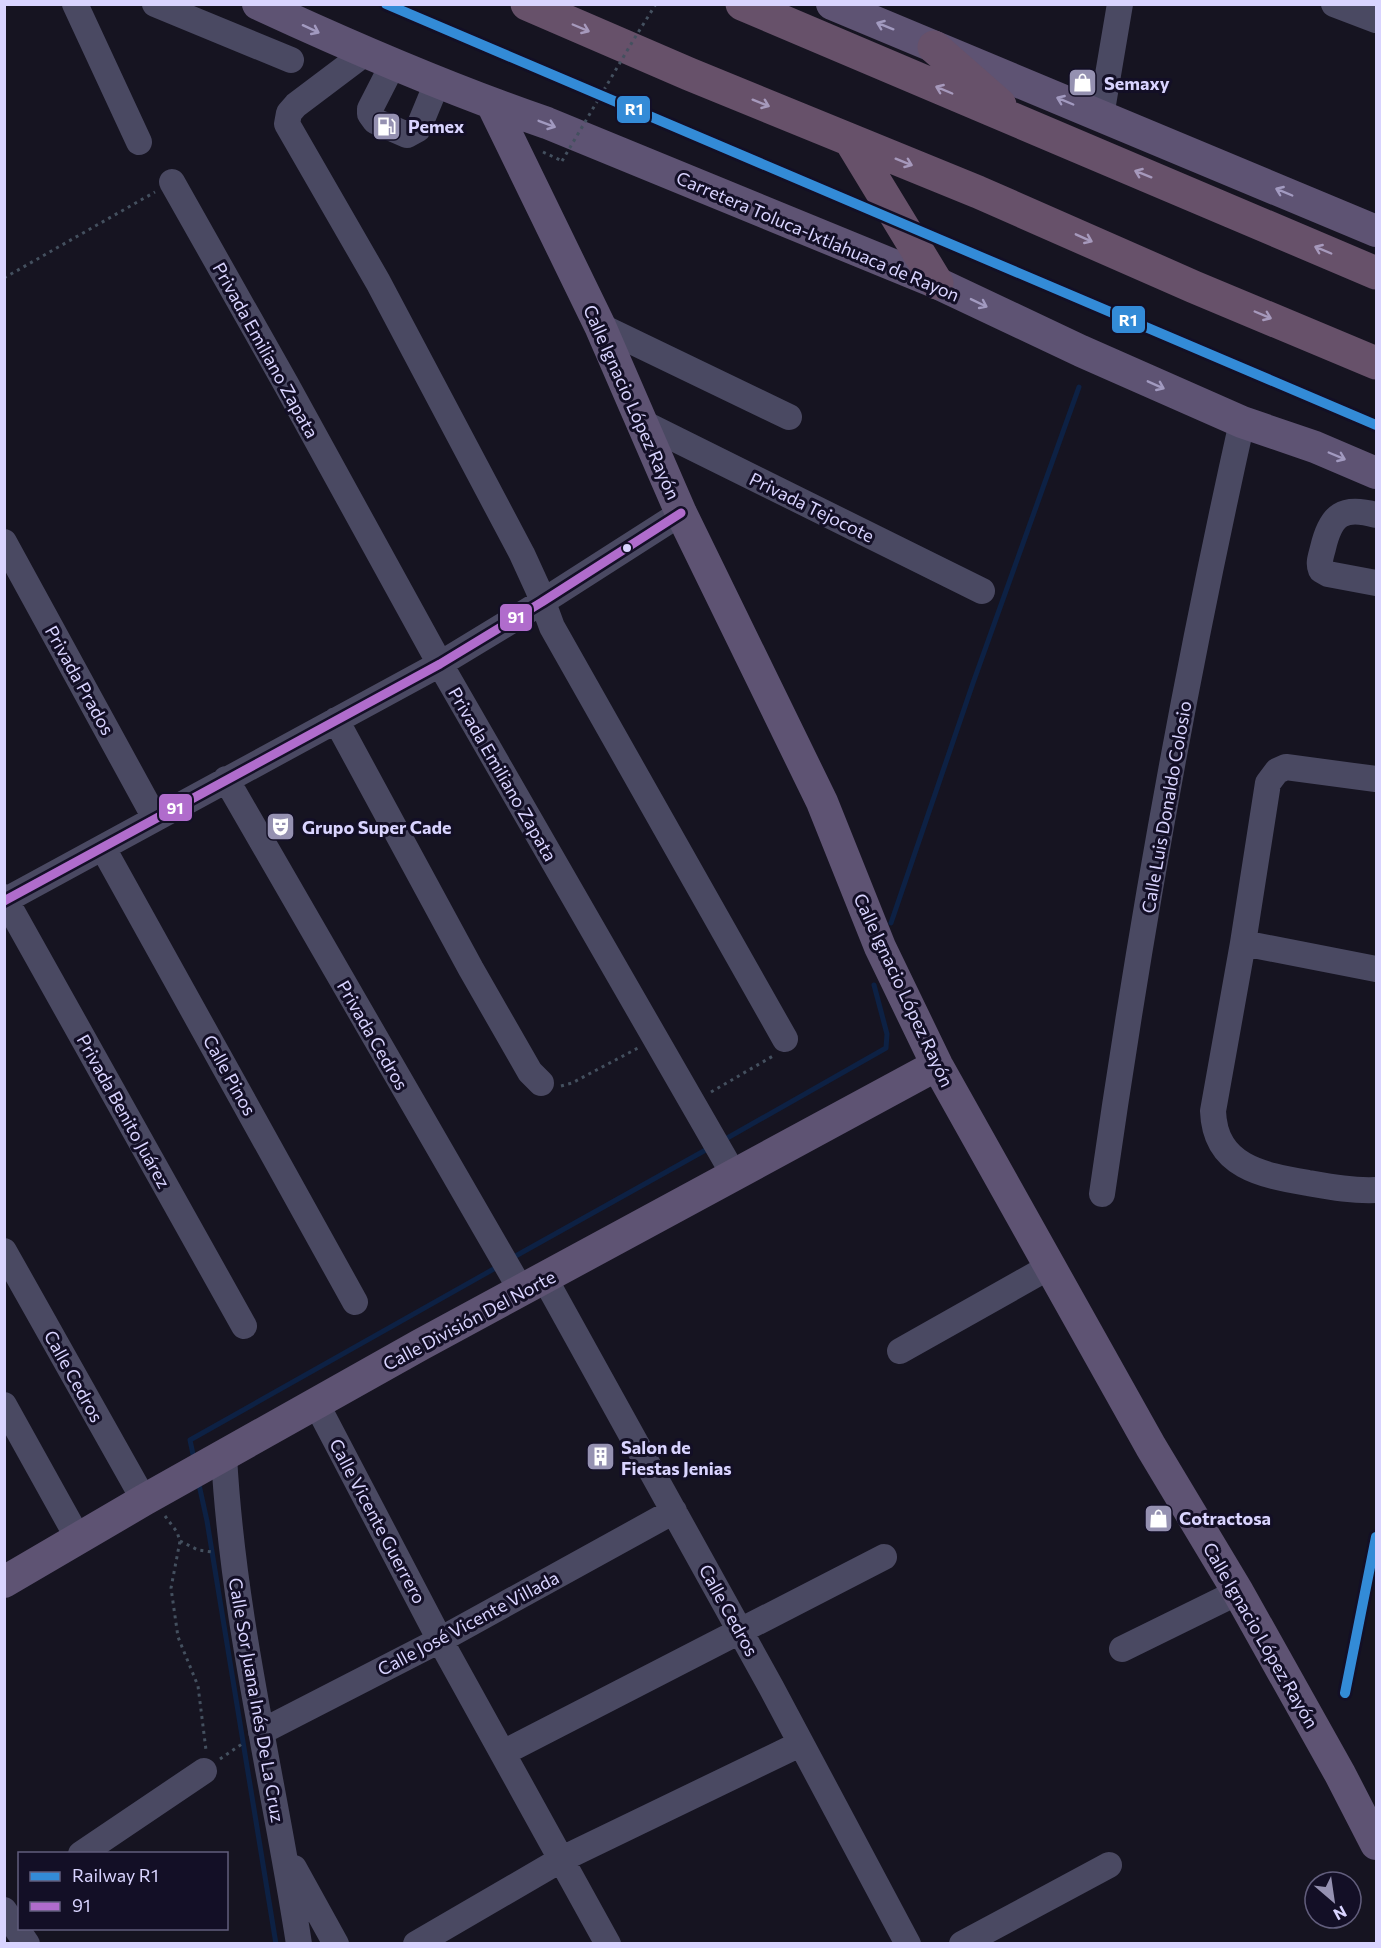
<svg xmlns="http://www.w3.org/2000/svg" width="1381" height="1948" font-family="Commissioner,sans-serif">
  <rect width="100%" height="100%" fill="#161421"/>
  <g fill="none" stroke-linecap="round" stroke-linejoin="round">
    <!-- stream -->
    <path stroke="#0d2144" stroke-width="5" d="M891 923 973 683 1079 387
      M722 1141 886 1048 887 1034 874 985
      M512 1258 711 1147
      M194 1459 190 1440 499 1266
      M198 1480 207 1521 276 1944"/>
    <!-- path -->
    <path stroke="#44505f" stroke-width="3" stroke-dasharray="3 4.5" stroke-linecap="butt" d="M543 152 562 161
      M4 278 155 192
      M561 1086 572 1083 638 1048
      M711 1092 773 1056
      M165 1516 177 1532 180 1541 171 1588 178 1637 198 1686 206 1750
      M180 1541 198 1550 212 1552
      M220 1759 242 1744"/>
    <!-- minor -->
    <path stroke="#4a4962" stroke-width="26" d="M75 4 139 142
      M155 4 291 60
      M1334 4 1376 20
      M365 53 296 105 289 113 287 124 378 282 522 554 538 589 552 627 785 1039
      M393 64 370 109V114L375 121 407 135 418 129 437 83
      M1101 116 1120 4
      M172 182 286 384 440 664 734 1175
      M600 326 789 417
      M643 423 982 591
      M1376 515C1343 506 1331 514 1323 548 1321 556 1318 563 1321 570L1328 574 1376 583
      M4 542 155 818
      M336 720 471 969 530 1072 541 1083
      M226 779 521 1290
      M1376 779 1286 767 1277 771 1268 783 1243 943 1213 1111C1215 1167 1262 1175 1308 1183 1331 1187 1353 1191 1376 1190
      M103 848 355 1302
      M4 897 244 1326
      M4 901 440 664 542 602 681 513
      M1243 943 1376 969
      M1102 1194C1139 935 1185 677 1242 422
      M4 1251 144 1500
      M545 1279 771 1687 908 1944
      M900 1351 1049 1267
      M316 1403 440 1640 608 1944
      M4 1405 79 1540
      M224 1456C233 1621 274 1781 299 1944
      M1122 1649 1238 1592
      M261 1732 440 1640 674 1511
      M503 1753 884 1557
      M81 1854 204 1771
      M294 1868 336 1944
      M4 1910 27 1944
      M416 1944 562 1859 800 1744
      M962 1944 1109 1865"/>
    <!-- major -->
    <path stroke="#5e5373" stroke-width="32" d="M258 4C353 48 448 89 547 123L937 283 1081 351 1242 422 1315 447 1376 473
      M832 4 1376 231
      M492 104 600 326 681 513 822 802 880 947 937 1065 1151 1447 1238 1592 1340 1774 1376 1844
      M4 1582 144 1500 420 1345 937 1065"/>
    <!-- highway -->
    <path stroke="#67516a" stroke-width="33" d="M527 4 689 74 978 192 1194 287 1376 363
      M742 4 1376 273
      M934 47 1000 105
      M850 140 937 283"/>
    <!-- path-bridge -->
    <path stroke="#44505f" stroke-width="3" stroke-dasharray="3 4.5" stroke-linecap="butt" d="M562 161 634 39 656 4"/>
    <defs>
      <path id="bus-1" d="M4 901 440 664 542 602 681 513"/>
    </defs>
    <!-- bus-1 casing -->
    <use href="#bus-1" stroke="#130f26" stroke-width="14"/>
    <!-- bus-1 -->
    <use href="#bus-1" stroke="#b06ccc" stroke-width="9"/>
    <defs>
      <path id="rail-1" d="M386 4 1376 425
        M1345 1693 1376 1537"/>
    </defs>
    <!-- rail-1 casing -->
    <use href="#rail-1" stroke="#130f26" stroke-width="15"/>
    <!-- rail-1 -->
    <use href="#rail-1" stroke="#338bd7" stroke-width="10"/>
  </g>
  <!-- one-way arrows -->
  <defs><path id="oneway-shaft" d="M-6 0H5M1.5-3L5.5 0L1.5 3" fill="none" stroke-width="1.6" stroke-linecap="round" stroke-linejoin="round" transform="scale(1.5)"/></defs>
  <g stroke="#a29ac0">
    <use href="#oneway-shaft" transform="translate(885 26) rotate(-158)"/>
    <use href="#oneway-shaft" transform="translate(311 29) rotate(25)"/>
    <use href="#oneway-shaft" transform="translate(1065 101) rotate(-157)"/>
    <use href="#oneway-shaft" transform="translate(547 124) rotate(21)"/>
    <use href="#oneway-shaft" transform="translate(1284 192) rotate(-157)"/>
    <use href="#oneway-shaft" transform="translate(979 303) rotate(26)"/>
    <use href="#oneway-shaft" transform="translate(1156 385) rotate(24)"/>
    <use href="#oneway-shaft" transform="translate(1337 456) rotate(23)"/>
  </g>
  <g stroke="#a699bc">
    <use href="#oneway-shaft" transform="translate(581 28) rotate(23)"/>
    <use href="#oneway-shaft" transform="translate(944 90) rotate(-157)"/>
    <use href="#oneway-shaft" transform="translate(761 103) rotate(22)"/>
    <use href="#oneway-shaft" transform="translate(904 162) rotate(22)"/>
    <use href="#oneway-shaft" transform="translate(1143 174) rotate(-158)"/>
    <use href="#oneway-shaft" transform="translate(1084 238) rotate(24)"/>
    <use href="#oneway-shaft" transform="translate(1323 250) rotate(-157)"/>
    <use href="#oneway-shaft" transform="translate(1263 315) rotate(23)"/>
  </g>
  <!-- icons -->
  <defs>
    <symbol id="shop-square" viewBox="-11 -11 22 22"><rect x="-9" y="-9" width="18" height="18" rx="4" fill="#9591b1" stroke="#130f26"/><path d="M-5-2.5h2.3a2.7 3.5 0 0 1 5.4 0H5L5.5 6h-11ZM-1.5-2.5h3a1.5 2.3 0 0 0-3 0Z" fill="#fff"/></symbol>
    <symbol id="fuel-square" viewBox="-11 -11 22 22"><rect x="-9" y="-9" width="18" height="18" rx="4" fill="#9591b1" stroke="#130f26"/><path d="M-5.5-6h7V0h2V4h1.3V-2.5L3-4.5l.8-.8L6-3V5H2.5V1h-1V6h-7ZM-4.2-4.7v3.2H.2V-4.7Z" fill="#fff"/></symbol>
    <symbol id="theatre-square" viewBox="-11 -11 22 22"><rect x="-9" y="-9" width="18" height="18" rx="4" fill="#9591b1" stroke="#130f26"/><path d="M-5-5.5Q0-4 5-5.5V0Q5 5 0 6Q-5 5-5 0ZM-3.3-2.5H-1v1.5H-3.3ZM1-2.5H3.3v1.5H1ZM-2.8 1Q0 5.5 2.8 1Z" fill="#fff"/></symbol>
    <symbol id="building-square" viewBox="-11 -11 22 22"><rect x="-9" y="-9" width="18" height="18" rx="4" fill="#9591b1" stroke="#130f26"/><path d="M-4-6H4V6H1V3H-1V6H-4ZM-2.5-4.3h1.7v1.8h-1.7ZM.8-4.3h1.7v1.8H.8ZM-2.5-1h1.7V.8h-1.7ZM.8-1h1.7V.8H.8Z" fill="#fff"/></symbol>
  </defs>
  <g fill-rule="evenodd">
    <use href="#shop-square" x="1066" y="66" width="33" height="33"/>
    <use href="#fuel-square" x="370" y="110" width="33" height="33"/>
    <use href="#theatre-square" x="264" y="810" width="33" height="33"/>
    <use href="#building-square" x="584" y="1440" width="33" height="33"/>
    <use href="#shop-square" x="1142" y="1502" width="33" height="33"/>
  </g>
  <!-- markers -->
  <circle fill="#d9d4ff" stroke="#130f26" stroke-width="2" cx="627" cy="548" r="5"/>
  <g text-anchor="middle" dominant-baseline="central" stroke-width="6" stroke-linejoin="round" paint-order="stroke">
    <!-- poi labels -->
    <g font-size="18" font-weight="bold" fill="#d9d4ff" stroke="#130f26" text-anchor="start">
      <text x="1104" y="83">Semaxy</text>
      <text x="408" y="126">Pemex</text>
      <text x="302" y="827">Grupo Super Cade</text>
      <text x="621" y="1447">Salon de<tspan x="621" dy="21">Fiestas Jenias</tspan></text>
      <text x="1179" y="1518">Cotractosa</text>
    </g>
    <!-- street labels -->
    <g font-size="18" fill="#d9d4ff" stroke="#130f26">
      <text transform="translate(818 236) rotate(23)">Carretera Toluca-Ixtlahuaca de Rayon</text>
      <text transform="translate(266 350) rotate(61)">Privada Emiliano Zapata</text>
      <text transform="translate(632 402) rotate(66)">Calle Ignacio López Rayón</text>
      <text transform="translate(812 507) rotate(26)">Privada Tejocote</text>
      <text transform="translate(80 680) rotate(61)">Privada Prados</text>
      <text transform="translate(503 774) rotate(60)">Privada Emiliano Zapata</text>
      <text transform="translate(1166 807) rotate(-80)">Calle Luis Donaldo Colosio</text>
      <text transform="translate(904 990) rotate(65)">Calle Ignacio López Rayón</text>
      <text transform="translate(373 1035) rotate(60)">Privada Cedros</text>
      <text transform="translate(230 1075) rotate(61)">Calle Pinos</text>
      <text transform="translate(124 1111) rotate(61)">Privada Benito Juárez</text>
      <text transform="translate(469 1320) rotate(-28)">Calle División Del Norte</text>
      <text transform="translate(74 1376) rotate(61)">Calle Cedros</text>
      <text transform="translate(378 1521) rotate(62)">Calle Vicente Guerrero</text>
      <text transform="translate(729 1610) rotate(61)">Calle Cedros</text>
      <text transform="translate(468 1623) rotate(-28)">Calle José Vicente Villada</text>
      <text transform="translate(1261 1635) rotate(60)">Calle Ignacio López Rayón</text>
      <text transform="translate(257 1700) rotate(80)">Calle Sor Juana Inés De La Cruz</text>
    </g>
  </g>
  <g stroke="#130f26" stroke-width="2">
    <rect x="616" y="95" width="35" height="29" rx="6" fill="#338bd7"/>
    <rect x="1111" y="305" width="35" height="29" rx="6" fill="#338bd7"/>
    <rect x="499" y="603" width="34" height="29" rx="6" fill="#b06ccc"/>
    <rect x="158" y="793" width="35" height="29" rx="6" fill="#b06ccc"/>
  </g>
  <g font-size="16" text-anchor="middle" font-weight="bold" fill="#fff">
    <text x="634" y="115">R1</text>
    <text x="1128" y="326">R1</text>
    <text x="516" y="623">91</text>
    <text x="175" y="814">91</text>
  </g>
  <!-- border -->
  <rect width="1381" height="1948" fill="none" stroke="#d9d4ff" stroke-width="12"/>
  <!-- legend -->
  <rect x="18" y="1852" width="210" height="78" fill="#130f26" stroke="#625e7d" stroke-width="1.5"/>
  <rect x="30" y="1872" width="30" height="9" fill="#338bd7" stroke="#625e7d" stroke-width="1.5"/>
  <text x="72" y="1882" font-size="18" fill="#d9d4ff">Railway R1</text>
  <rect x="30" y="1902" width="30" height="9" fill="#b06ccc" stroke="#625e7d" stroke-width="1.5"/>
  <text x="72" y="1912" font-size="18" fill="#d9d4ff">91</text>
  <!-- north arrow -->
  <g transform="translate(1333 1900) rotate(151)"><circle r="28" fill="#130f26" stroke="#625e7d" stroke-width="1.5"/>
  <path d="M0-4.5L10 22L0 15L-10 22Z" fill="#9591b1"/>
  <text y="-9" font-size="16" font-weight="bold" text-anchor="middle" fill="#d9d4ff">N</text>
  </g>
</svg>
